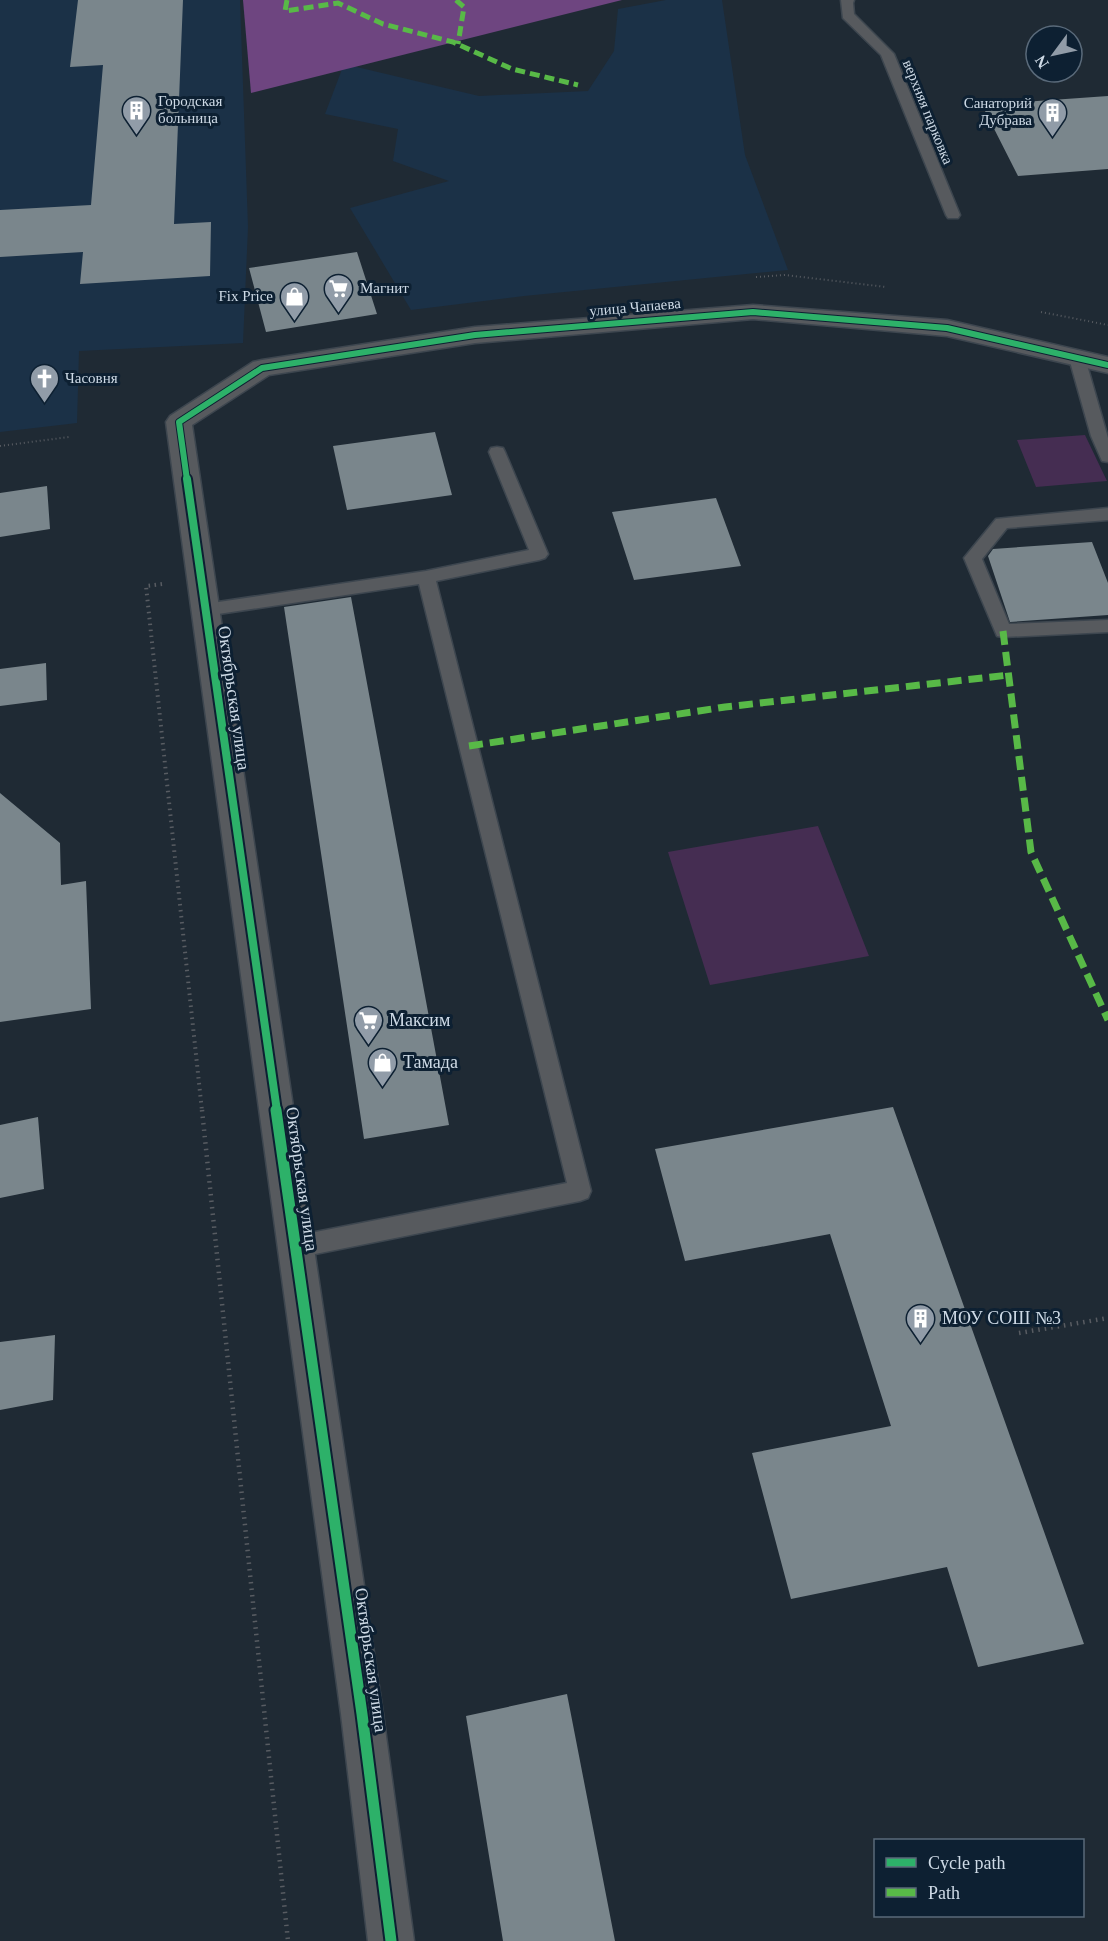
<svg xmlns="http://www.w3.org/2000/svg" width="1108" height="1941" font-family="'Times New Roman',serif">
  <rect width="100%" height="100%" fill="#1f2a34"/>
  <!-- built -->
  <path fill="#1b3147" d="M0 0H240L248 227 243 343 79 351 77 423 0 432Z
    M666 0H722L745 155 788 270 524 296 411 310 350 208 449 181 393 161 398 129 325 114 344 64 479 96 588 91 614 51 618 9Z"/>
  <!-- green -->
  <path fill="#452d52" d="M1085 435 1107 481 1036 487 1017 440Z
    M818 826 869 956 710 985 668 852Z"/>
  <!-- forest -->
  <path fill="#6e4580" d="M243 0H622L251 93Z"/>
  <!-- building -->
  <path fill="#7a868c" d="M78 0H183L174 224 211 222 210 276 80 284 83 252 0 257V210L91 205 103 65 70 67Z
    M1108 96V169L1018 176 982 105Z
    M357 252 377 314 266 332 249 268Z
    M435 432 452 495 347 510 333 446Z
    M47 486 50 529 0 537V493Z
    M716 498 741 566 634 580 612 512Z
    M1092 542 1108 583V615L1010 622 988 556 993 549Z
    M351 597 449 1125 364 1139 284 607Z
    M46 663 47 700 0 706V669Z
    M0 793 60 843 61 885 86 881 91 1009 0 1022Z
    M893 1107 1084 1644 978 1667 947 1567 791 1599 752 1453 891 1426 830 1234 685 1261 655 1149Z
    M38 1117 44 1189 0 1198V1125Z
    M55 1335 53 1400 0 1410V1342Z
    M567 1694 615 1941H503L466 1716Z"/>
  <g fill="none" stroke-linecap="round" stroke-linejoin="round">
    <defs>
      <path id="lane" d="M841 0H854L853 3 854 14 894 54 960 215 958 218H948L946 215 881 55 843 18Z
        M1077 353 1085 358 1108 438V462L1102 461 1091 436 1069 358Z
        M497 447 503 448 505 452 548 554 545 558 539 560 436 581 591 1191 588 1198 580 1201 295 1258 287 1255 283 1247 287 1239 295 1236 567 1183 419 584 205 616 199 615 196 610 199 605 205 604 426 571 529 550 489 452 491 448Z
        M1108 508V520L1007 528 982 559 1009 624 1108 620V632L1003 637 997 636 964 558 996 519Z"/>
      <path id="street" d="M753 305 947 320 1108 357V373L947 336 753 319 475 343 269 375 192 425 383 1714 414 1941H368L341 1714 166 422 170 416 253 362 262 360 475 327Z"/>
    </defs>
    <!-- lane casing -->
    <use href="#lane" stroke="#3d464f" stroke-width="3"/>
    <!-- street casing -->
    <use href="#street" stroke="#3d464f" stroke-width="3"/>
    <!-- path-far2 -->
    <path stroke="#585c62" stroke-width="2" stroke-dasharray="1 3" stroke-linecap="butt" d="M756 277 785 275 886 287
      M1041 312 1108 325
      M0 446 69 437"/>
    <!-- path-far1 -->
    <path stroke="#585c62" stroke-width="4" stroke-dasharray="1.5 4.5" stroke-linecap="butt" d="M162 584 146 586 202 1111"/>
    <!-- path -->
    <path stroke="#585c62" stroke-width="4.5" stroke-dasharray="1.5 5" stroke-linecap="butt" d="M202 1110 288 1941
      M1019 1333 1108 1318"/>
    <!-- lane -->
    <use href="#lane" fill="#575a5e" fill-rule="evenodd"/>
    <!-- street -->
    <use href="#street" fill="#575a5e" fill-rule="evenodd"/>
    <!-- quiet-far1 -->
    <path stroke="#58b947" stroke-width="5" stroke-dasharray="10 5" stroke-linecap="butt" d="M287 0 285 11 338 3 383 24 453 42 512 69 578 85
      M456 0 464 7 458 44"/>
    <!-- quiet -->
    <path stroke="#58b947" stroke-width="7" stroke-dasharray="14 7" stroke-linecap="butt" d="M1003 631 1031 852 1108 1020
      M469 746 725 707 1009 675"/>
    <defs>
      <path id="cycleway-far2" d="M187 480 179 422 262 368 475 335 753 312 947 328 1108 365"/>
      <path id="cycleway-far1" d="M187 479 277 1111"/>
      <path id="cycleway" d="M276 1110 362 1714 391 1941"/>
    </defs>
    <!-- cycleway-far2 casing -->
    <use href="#cycleway-far2" stroke="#0d2032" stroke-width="8"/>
    <!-- cycleway-far1 casing -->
    <use href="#cycleway-far1" stroke="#0d2032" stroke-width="12"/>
    <!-- cycleway casing -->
    <use href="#cycleway" stroke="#0d2032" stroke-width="15"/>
    <!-- cycleway-far2 -->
    <use href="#cycleway-far2" stroke="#2db169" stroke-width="6"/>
    <!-- cycleway-far1 -->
    <use href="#cycleway-far1" stroke="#2db169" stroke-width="8"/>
    <!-- cycleway -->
    <use href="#cycleway" stroke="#2db169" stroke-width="11"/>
  </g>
  <!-- icons -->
  <defs>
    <symbol id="building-pin" viewBox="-11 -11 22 30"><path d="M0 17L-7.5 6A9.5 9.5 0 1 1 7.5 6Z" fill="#919ca8" stroke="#0d2032"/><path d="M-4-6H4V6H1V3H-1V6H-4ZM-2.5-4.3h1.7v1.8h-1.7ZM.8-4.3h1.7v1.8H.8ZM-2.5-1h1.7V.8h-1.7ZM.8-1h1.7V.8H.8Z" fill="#fff"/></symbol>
    <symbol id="supermarket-pin" viewBox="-11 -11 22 30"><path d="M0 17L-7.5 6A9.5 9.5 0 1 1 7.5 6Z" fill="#919ca8" stroke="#0d2032"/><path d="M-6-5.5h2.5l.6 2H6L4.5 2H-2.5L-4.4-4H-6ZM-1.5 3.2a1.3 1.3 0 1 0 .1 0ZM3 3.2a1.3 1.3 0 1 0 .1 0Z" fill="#fff"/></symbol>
    <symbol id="shop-pin" viewBox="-11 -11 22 30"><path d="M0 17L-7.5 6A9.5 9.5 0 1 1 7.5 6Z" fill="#919ca8" stroke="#0d2032"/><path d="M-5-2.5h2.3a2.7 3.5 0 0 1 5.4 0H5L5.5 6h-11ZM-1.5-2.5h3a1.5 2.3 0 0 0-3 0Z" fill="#fff"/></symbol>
    <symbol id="church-pin" viewBox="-11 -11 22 30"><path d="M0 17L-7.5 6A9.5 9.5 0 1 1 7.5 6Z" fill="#919ca8" stroke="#0d2032"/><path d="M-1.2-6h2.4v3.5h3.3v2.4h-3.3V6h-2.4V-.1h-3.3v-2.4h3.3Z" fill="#fff"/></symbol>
  </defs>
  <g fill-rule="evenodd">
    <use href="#building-pin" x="120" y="94" width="33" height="45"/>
    <use href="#building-pin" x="1036" y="96" width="33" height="45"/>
    <use href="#supermarket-pin" x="322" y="272" width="33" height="45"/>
    <use href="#shop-pin" x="278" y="280" width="33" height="45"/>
    <use href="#church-pin" x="28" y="362" width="33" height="45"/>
    <use href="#supermarket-pin" x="352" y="1004" width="33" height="45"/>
    <use href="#shop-pin" x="366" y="1046" width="33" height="45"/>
    <use href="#building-pin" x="904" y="1302" width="33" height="45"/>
  </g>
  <g text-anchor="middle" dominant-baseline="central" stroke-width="6" stroke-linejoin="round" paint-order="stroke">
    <!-- far-poi labels -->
    <g font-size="15" fill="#cedae6" stroke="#0d2032" text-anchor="start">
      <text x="158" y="101">Городская<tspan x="158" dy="17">больница</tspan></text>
      <text x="1032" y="103" text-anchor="end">Санаторий<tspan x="1032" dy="17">Дубрава</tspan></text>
      <text x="360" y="288">Магнит</text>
      <text x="273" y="296" text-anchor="end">Fix Price</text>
      <text x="65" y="378">Часовня</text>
    </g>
    <!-- far-street labels -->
    <g font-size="15" fill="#cedae6" stroke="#0d2032">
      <text transform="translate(928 112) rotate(68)">верхняя парковка</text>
      <text transform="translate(635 307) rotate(-5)">улица Чапаева</text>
    </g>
    <!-- street labels -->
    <g font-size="18" fill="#cedae6" stroke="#0d2032">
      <text transform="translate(234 698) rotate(82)">Октябрьская улица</text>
      <text transform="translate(302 1179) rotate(82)">Октябрьская улица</text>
      <text transform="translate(371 1660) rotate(82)">Октябрьская улица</text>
    </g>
    <!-- poi labels -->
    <g font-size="18" fill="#cedae6" stroke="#0d2032" text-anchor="start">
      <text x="389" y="1020">Максим</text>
      <text x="403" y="1062">Тамада</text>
      <text x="942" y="1318">МОУ СОШ №3</text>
    </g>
  </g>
  <!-- legend -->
  <rect x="874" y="1839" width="210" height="78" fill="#0d2032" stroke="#5a6a7a" stroke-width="1.5"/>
  <rect x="886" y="1858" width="30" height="9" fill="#2db169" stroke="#5a6a7a" stroke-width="1.5"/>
  <text x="928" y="1869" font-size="18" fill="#cedae6">Cycle path</text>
  <rect x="886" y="1888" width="30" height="9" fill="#58b947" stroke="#5a6a7a" stroke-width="1.5"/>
  <text x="928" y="1899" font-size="18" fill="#cedae6">Path</text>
  <!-- north arrow -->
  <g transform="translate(1054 54) rotate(237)"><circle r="28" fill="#0d2032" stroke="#5a6a7a" stroke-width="1.5"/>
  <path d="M0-4.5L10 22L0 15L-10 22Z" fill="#919ca8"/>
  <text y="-9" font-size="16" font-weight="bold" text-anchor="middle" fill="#cedae6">N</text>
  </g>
</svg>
